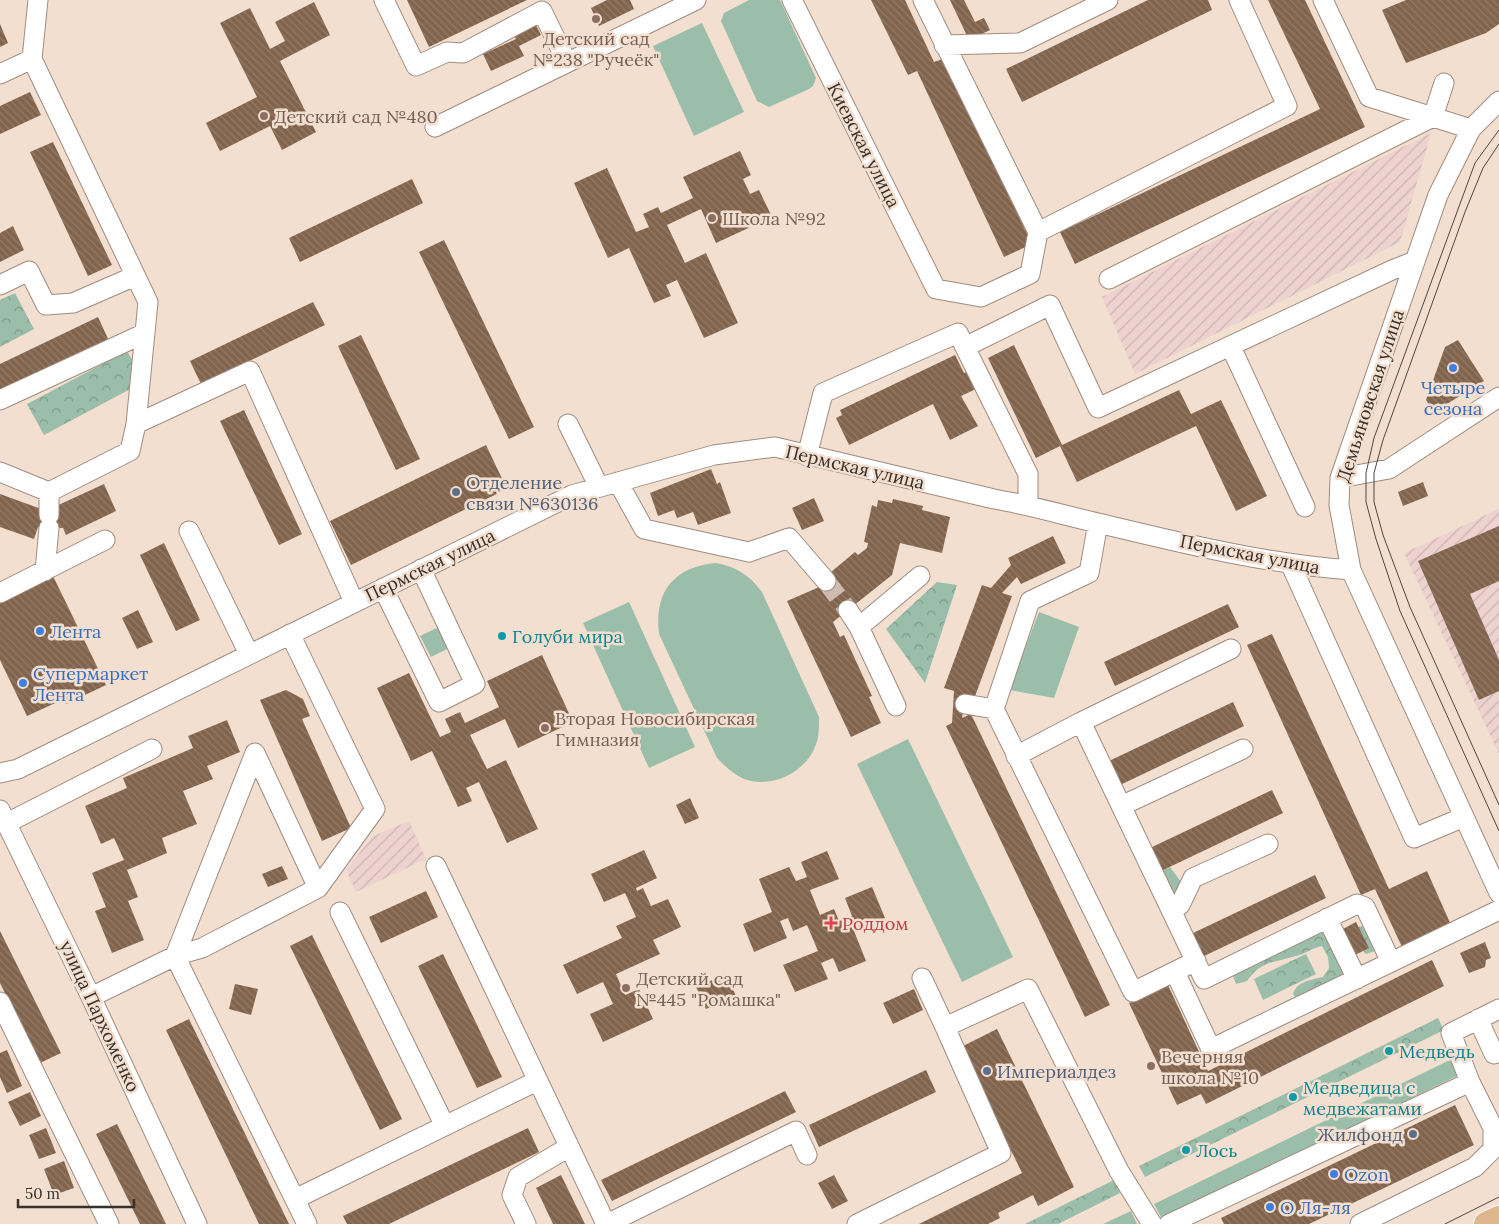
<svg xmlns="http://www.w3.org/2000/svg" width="1499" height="1224" font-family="Lora,serif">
  <defs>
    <pattern id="industrial-furrows" width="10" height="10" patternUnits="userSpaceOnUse" patternTransform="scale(1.25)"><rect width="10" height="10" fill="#edd2cf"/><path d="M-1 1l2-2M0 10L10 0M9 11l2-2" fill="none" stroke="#ccb5b2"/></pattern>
    <pattern id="forest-crowns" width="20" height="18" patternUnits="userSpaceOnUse" patternTransform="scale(1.25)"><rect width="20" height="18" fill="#9abea9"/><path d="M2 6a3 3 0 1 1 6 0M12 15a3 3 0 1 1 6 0" fill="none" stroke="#7e9b8a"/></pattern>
    <pattern id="building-back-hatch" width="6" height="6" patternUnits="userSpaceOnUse" patternTransform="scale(1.25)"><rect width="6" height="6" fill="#82644d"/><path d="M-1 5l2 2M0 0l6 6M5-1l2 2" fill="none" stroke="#927b6a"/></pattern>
  </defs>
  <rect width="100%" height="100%" fill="#f3dfd0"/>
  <!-- industrial -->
  <path fill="url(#industrial-furrows)" d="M1431 133 1400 242 1135 374 1102 297Z
    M1499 509V754L1404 553Z
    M409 821 426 859 356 892 346 870 373 836Z"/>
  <!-- grass -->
  <path fill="#9abea9" d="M749 0H780L816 78 813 86 809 89 769 107 757 101 721 21 724 13Z
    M702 23 744 112 694 136 653 46Z
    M716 563C737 567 749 575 762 592L819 717C819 723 819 731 818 737 812 769 775 790 744 779 733 774 725 766 717 758L659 634C654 591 674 567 716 563Z
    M629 602 695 747 649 768 583 623Z
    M1039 612 1079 627 1054 698 1009 690Z
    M441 626 451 647 431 657 420 636Z
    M908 739 1013 957 962 982 857 764Z
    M1170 867 1184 886 1177 895 1171 894 1159 872Z
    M1454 1058 1461 1074 1162 1219 1154 1204Z
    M1131 1211 1137 1224H1103Z"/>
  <!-- forest -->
  <path fill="url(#forest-crowns)" d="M15 293 34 329 0 347V300Z
    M127 351 137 368 136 386 44 435 27 404Z
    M937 582 957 585 925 683 886 629Z
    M1362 926 1378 950 1366 954 1363 951 1358 927Z
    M1323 927 1346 976 1297 1000 1293 994C1297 981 1311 980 1323 977L1329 968 1328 957 1322 946C1312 948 1305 954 1296 956 1274 963 1261 960 1247 981L1236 984 1233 976 1234 970Z
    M1306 954 1316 974 1263 1000 1254 979Z
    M1438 1018 1444 1030 1145 1177 1139 1166Z
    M1114 1180 1120 1193 1058 1224H1025Z"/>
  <!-- building -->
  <path fill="url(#building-back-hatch)" d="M407 0H527L429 47Z
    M607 0H630L634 9 599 26 591 8Z
    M871 0H905L934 62 943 59 1032 244 1004 257 917 71 908 75Z
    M950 0H964L975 22 984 18 990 30 969 40Z
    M1148 0H1208L1212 10 1022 102 1006 69Z
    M1268 0H1305L1365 127 1075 264 1060 232 1320 109Z
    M1406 0H1499V24L1486 33 1406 63 1382 10Z
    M314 2 330 35 280 61 316 132 282 150 270 126 220 151 206 123 257 97 220 23 250 8 270 49 285 41 275 22Z
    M535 23 541 35 519 46 524 56 491 71 483 54 516 39 514 34Z
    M0 24 8 43 0 47Z
    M30 92 41 115 0 134V106Z
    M53 142 112 265 88 276 30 152Z
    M740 151 751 175 743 179 750 194 759 190 772 217 716 243 701 209 667 225 685 263 706 253 738 323 704 338 677 280 666 285 671 296 654 303 629 248 608 258 574 183 607 168 636 232 649 227 643 214 658 207 661 213 693 198 683 177Z
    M412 179 423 203 300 262 289 238Z
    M13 226 24 250 0 262V233Z
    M444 240 534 427 509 439 419 252Z
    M313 302 325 325 201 384 190 361Z
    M98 317 109 341 0 393V364Z
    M361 335 420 459 396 470 338 346Z
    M1458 340 1484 381 1434 412 1426 400 1445 347Z
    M1014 345 1062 445 1179 390 1191 414 1221 400 1267 496 1236 511 1196 426 1077 482 1060 446 1036 458 988 358Z
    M955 355 964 373 970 370 978 388 961 396 978 426 950 440 933 404 849 445 836 418 842 415 840 410Z
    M244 410 302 534 279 545 220 421Z
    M486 445 507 489 351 565 330 521Z
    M711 469 717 484 720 482 731 513 698 525 693 512 677 518 674 510 658 516 650 493Z
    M1423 482 1428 496 1403 506 1398 492Z
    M104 484 116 511 66 535 63 528 38 527 34 539 0 527V494L44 510 42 515 58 516 54 507Z
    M814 498 824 521 802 530 792 508Z
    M893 499 923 506 922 510 950 517 942 553 900 543 892 575 833 622 840 637 844 635 872 696 869 697 881 723 851 737 787 601 817 588 833 575 831 572 855 552 858 555 867 548 868 543 864 542 872 505 877 507 878 500 892 503Z
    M1499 526V581L1470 594 1499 660V691L1479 700 1418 561Z
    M1053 536 1066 563 1021 584 1017 577 1002 593 1012 596 974 699 966 696 962 718 971 714 1110 1005 1085 1017 946 726 952 723 954 691 944 688 982 585 991 588 1011 565 1008 558Z
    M164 543 200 620 176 631 140 555Z
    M53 576 106 685 66 704 64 699 27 716 0 660V601Z
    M1228 604 1239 627 1115 686 1104 662Z
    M138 610 153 642 137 649 122 618Z
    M1272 634 1389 889 1427 871 1451 925 1402 947 1375 889 1361 895 1247 645Z
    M542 655 573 722 518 748 505 719 470 735 487 769 506 760 538 829 507 843 479 782 466 788 472 801 458 807 432 751 411 761 377 688 409 673 440 737 451 732 445 719 460 712 465 723 499 707 487 681Z
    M286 690 303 699 310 716 302 719 351 828 322 841 260 700Z
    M1233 702 1244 726 1120 785 1109 761Z
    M227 720 240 752 207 766 213 779 183 791 197 824 162 838 167 853 127 870 138 897 128 901 144 940 112 953 95 911 106 907 92 873 124 860 114 838 101 844 85 806 127 788 123 778 193 748 188 736Z
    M1272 790 1283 813 1159 872 1148 849Z
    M690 798 699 818 685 824 676 805Z
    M644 850 657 878 636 888 637 891 643 888 651 906 668 899 681 927 653 940 660 954 616 974 625 995 639 989 653 1019 603 1042 590 1014 613 1004 603 982 577 994 563 965 622 938 616 926 636 917 625 893 604 902 591 874Z
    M827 851 839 879 810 890 820 915 834 909 839 921 852 916 845 898 872 887 885 918 854 931 866 961 839 972 833 958 821 963 828 979 795 992 783 965 818 951 807 925 793 931 788 918 780 921 787 938 754 952 743 924 772 912 759 879 789 867 796 881 807 877 801 862Z
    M282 866 288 879 268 887 262 874Z
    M1315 875 1326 898 1202 957 1191 934Z
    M426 891 438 917 381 943 369 917Z
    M1356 922 1369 948 1353 956 1341 930Z
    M0 931 61 1053 40 1063 0 983Z
    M312 935 402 1119 380 1130 290 946Z
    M1485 942 1491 958 1486 960 1485 967 1469 973 1460 953Z
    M443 954 502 1077 477 1088 418 966Z
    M1432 960 1444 986 1206 1104 1201 1094 1177 1105 1129 1003 1168 985 1208 1071Z
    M726 974 736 996 706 1009 696 987Z
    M235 984 258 989 251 1015 229 1009Z
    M914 989 923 1010 893 1024 883 1003Z
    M189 1019 289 1224H259L166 1030Z
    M997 1029 1074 1187 1038 1206 1033 1195 998 1213 1000 1218 988 1224H919L1022 1173 961 1047Z
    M7 1050 22 1086 7 1093 0 1077V1053Z
    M926 1070 936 1092 819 1147 809 1125Z
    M785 1091 796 1112 612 1201 601 1180Z
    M30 1092 41 1116 20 1126 8 1102Z
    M1455 1105 1474 1145 1309 1224H1224L1221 1218Z
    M117 1124 166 1224H140L96 1134Z
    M46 1128 56 1153 39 1159 29 1135Z
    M528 1128 539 1152 389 1224H347L343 1216Z
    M64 1161 74 1188 54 1195 44 1169Z
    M561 1175 585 1224H553L536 1188Z
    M834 1175 848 1201 832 1209 818 1183Z"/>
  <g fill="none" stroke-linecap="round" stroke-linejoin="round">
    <!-- minor-tunnel -->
    <path stroke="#cdbcaf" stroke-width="19" stroke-dasharray="19 9" stroke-linecap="butt" d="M826 581 848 610"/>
    <defs>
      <path id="minor" d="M384 0 416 66 447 52 463 53 542 11 567 62
        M792 0 936 289 981 297 1030 274 1038 232 923 0
        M1323 0 1369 97 1471 129
        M944 45 1020 43 1108 0
        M32 59 148 302 136 424
        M0 74 32 59 38 0
        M1499 101 1471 129 1438 195 1340 478 1339 505 1351 570 1499 893
        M435 127 696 0
        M1038 232 1287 106 1239 0
        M1109 279 1433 117 1444 83
        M0 285 29 271 46 305 73 303 135 276
        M965 347 1050 305 1098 408 1392 270 1415 261
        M1231 347 1305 507
        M0 400 145 333
        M568 424 599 487
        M807 456 823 393 958 333 1028 474V505
        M0 472 49 492 130 451 136 424 250 371 354 602
        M1340 478 1389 469 1499 397
        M618 482 644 529 749 552 789 538 826 581
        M49 515V492
        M1098 523 1089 573 1030 601 994 709 1133 992 1196 961
        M189 531 249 654
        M1291 565 1414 838 1464 817
        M45 571 49 528
        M383 588 439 702 475 684 421 569
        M0 593 105 540
        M848 610 859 627
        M965 704 994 709
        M896 706 859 627 920 576
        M1081 722 1231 649
        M1016 756 1081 722 1204 979 1357 904 1365 907 1391 962
        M0 773 18 769 572 495 714 455 775 447 994 499C1029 505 1063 515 1098 523 1181 543 1266 564 1351 570
        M1121 806 1243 749
        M0 810 91 997 197 1224
        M7 823 152 749
        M436 866 606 1224
        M1171 910 1180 905 1193 878 1268 844
        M340 912 445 1126
        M1327 918 1357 979
        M1175 972 1211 1049 1499 910
        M922 978 945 1027 1028 989 1119 1171 1152 1224
        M91 997 175 956 202 948 318 888 375 809 290 634
        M0 1002 109 1224
        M1478 1019 1494 1054 1499 1052
        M295 1199 537 1081
        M307 1224 175 956 255 753 318 888
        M526 1224 512 1195 518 1177 569 1147
        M607 1224 796 1131 807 1155
        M857 1224 1001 1153 945 1027
        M1169 1224 1470 1082
        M1360 1224 1475 1167 1493 1149V1128L1470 1082 1451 1033 1499 1009"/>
      <path id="major" d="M1486 1224 1499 1218"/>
    </defs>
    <!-- minor casing -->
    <use href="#minor" stroke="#9f8c7f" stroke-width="21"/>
    <!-- major casing -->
    <use href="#major" stroke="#fff" stroke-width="26"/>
    <!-- minor -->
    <use href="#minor" stroke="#fff" stroke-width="19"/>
    <!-- major -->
    <use href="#major" stroke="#deb68c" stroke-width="24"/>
    <!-- tram -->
    <path stroke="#4f463f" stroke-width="1" d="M1499 130 1475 163 1374 438 1366 473V502L1376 539 1400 611 1499 831
      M1499 144 1483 168 1465 212 1383 440 1374 473V502L1383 535 1410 607 1499 805
      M1445 1224 1499 1197"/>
  </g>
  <!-- markers -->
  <g fill="#8d6e63" stroke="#f3dfd0" stroke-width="2">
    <circle cx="596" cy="19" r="5"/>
    <circle cx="264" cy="116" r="5"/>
    <circle cx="712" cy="218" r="5"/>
    <circle cx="545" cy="728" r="5"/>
    <circle cx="626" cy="988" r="5"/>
    <circle cx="1151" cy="1066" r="5"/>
  </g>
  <g fill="#3f7fe0" stroke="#f3dfd0" stroke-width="2">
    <circle cx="1453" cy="368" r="5"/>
    <circle cx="40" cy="631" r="5"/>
    <circle cx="23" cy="683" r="5"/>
    <circle cx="1334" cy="1174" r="5"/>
    <circle cx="1270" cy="1207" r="5"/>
  </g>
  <g fill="#5c6f8a" stroke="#f3dfd0" stroke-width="2">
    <circle cx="456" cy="492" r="5"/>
    <circle cx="987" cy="1071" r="5"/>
    <circle cx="1413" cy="1134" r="5"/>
  </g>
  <g fill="#0f9aa8" stroke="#f3dfd0" stroke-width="2">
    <circle cx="502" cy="636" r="5"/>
    <circle cx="1389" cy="1051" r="5"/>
    <circle cx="1293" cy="1097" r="5"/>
    <circle cx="1186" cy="1150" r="5"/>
  </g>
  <path fill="#e0444e" stroke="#f3dfd0" stroke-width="2" d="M828.5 915.5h5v5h5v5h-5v5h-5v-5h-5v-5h5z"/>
  <g text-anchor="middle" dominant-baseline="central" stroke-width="5" stroke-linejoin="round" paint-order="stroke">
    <!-- education labels -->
    <g font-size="18" fill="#785e54" stroke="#f3dfd0" text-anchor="start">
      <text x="596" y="38" text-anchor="middle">Детский сад<tspan x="596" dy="21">№238 "Ручеёк"</tspan></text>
      <text x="274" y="116">Детский сад №480</text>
      <text x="722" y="218">Школа №92</text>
      <text x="555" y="718">Вторая Новосибирская<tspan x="555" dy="21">Гимназия</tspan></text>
      <text x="636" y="978">Детский сад<tspan x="636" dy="21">№445 "Ромашка"</tspan></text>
      <text x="1161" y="1056">Вечерняя<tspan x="1161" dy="21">школа №10</tspan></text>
    </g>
    <!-- street labels -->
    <g font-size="18" fill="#372f2a" stroke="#f3dfd0">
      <text transform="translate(864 145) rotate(63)">Киевская улица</text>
      <text transform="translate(1370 396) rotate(-72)">Демьяновская улица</text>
      <text transform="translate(855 467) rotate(13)">Пермская улица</text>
      <text transform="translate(1250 554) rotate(11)">Пермская улица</text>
      <text transform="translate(430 565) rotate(-26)">Пермская улица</text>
      <text transform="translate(100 1016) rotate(65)">улица Пархоменко</text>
    </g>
    <!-- shop labels -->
    <g font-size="18" fill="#366cbe" stroke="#f3dfd0" text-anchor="start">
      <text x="1453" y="387" text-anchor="middle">Четыре<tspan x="1453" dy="21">сезона</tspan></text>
      <text x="50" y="631">Лента</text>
      <text x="33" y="673">Супермаркет<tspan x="33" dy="21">Лента</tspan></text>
      <text x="1344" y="1174">Ozon</text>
      <text x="1280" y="1207">О Ля-ля</text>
    </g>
    <!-- service labels -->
    <g font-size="18" fill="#4e5e75" stroke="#f3dfd0" text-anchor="start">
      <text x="466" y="482">Отделение<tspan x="466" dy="21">связи №630136</tspan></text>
      <text x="997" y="1071">Империалдез</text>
      <text x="1403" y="1134" text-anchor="end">Жилфонд</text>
    </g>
    <!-- culture labels -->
    <g font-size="18" fill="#0d838f" stroke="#f3dfd0" text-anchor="start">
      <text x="512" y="636">Голуби мира</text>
      <text x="1399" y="1051">Медведь</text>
      <text x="1303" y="1087">Медведица с<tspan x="1303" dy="21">медвежатами</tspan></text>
      <text x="1196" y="1150">Лось</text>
    </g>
    <!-- health labels -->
    <g font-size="18" fill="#be3a42" stroke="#f3dfd0" text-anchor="start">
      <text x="842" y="923">Роддом</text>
    </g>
  </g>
  <!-- scale -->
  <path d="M18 1199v8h116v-8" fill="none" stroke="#372f2a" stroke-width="2.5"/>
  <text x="25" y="1199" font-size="15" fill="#372f2a" stroke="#f3dfd0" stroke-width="4" paint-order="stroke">50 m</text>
</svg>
